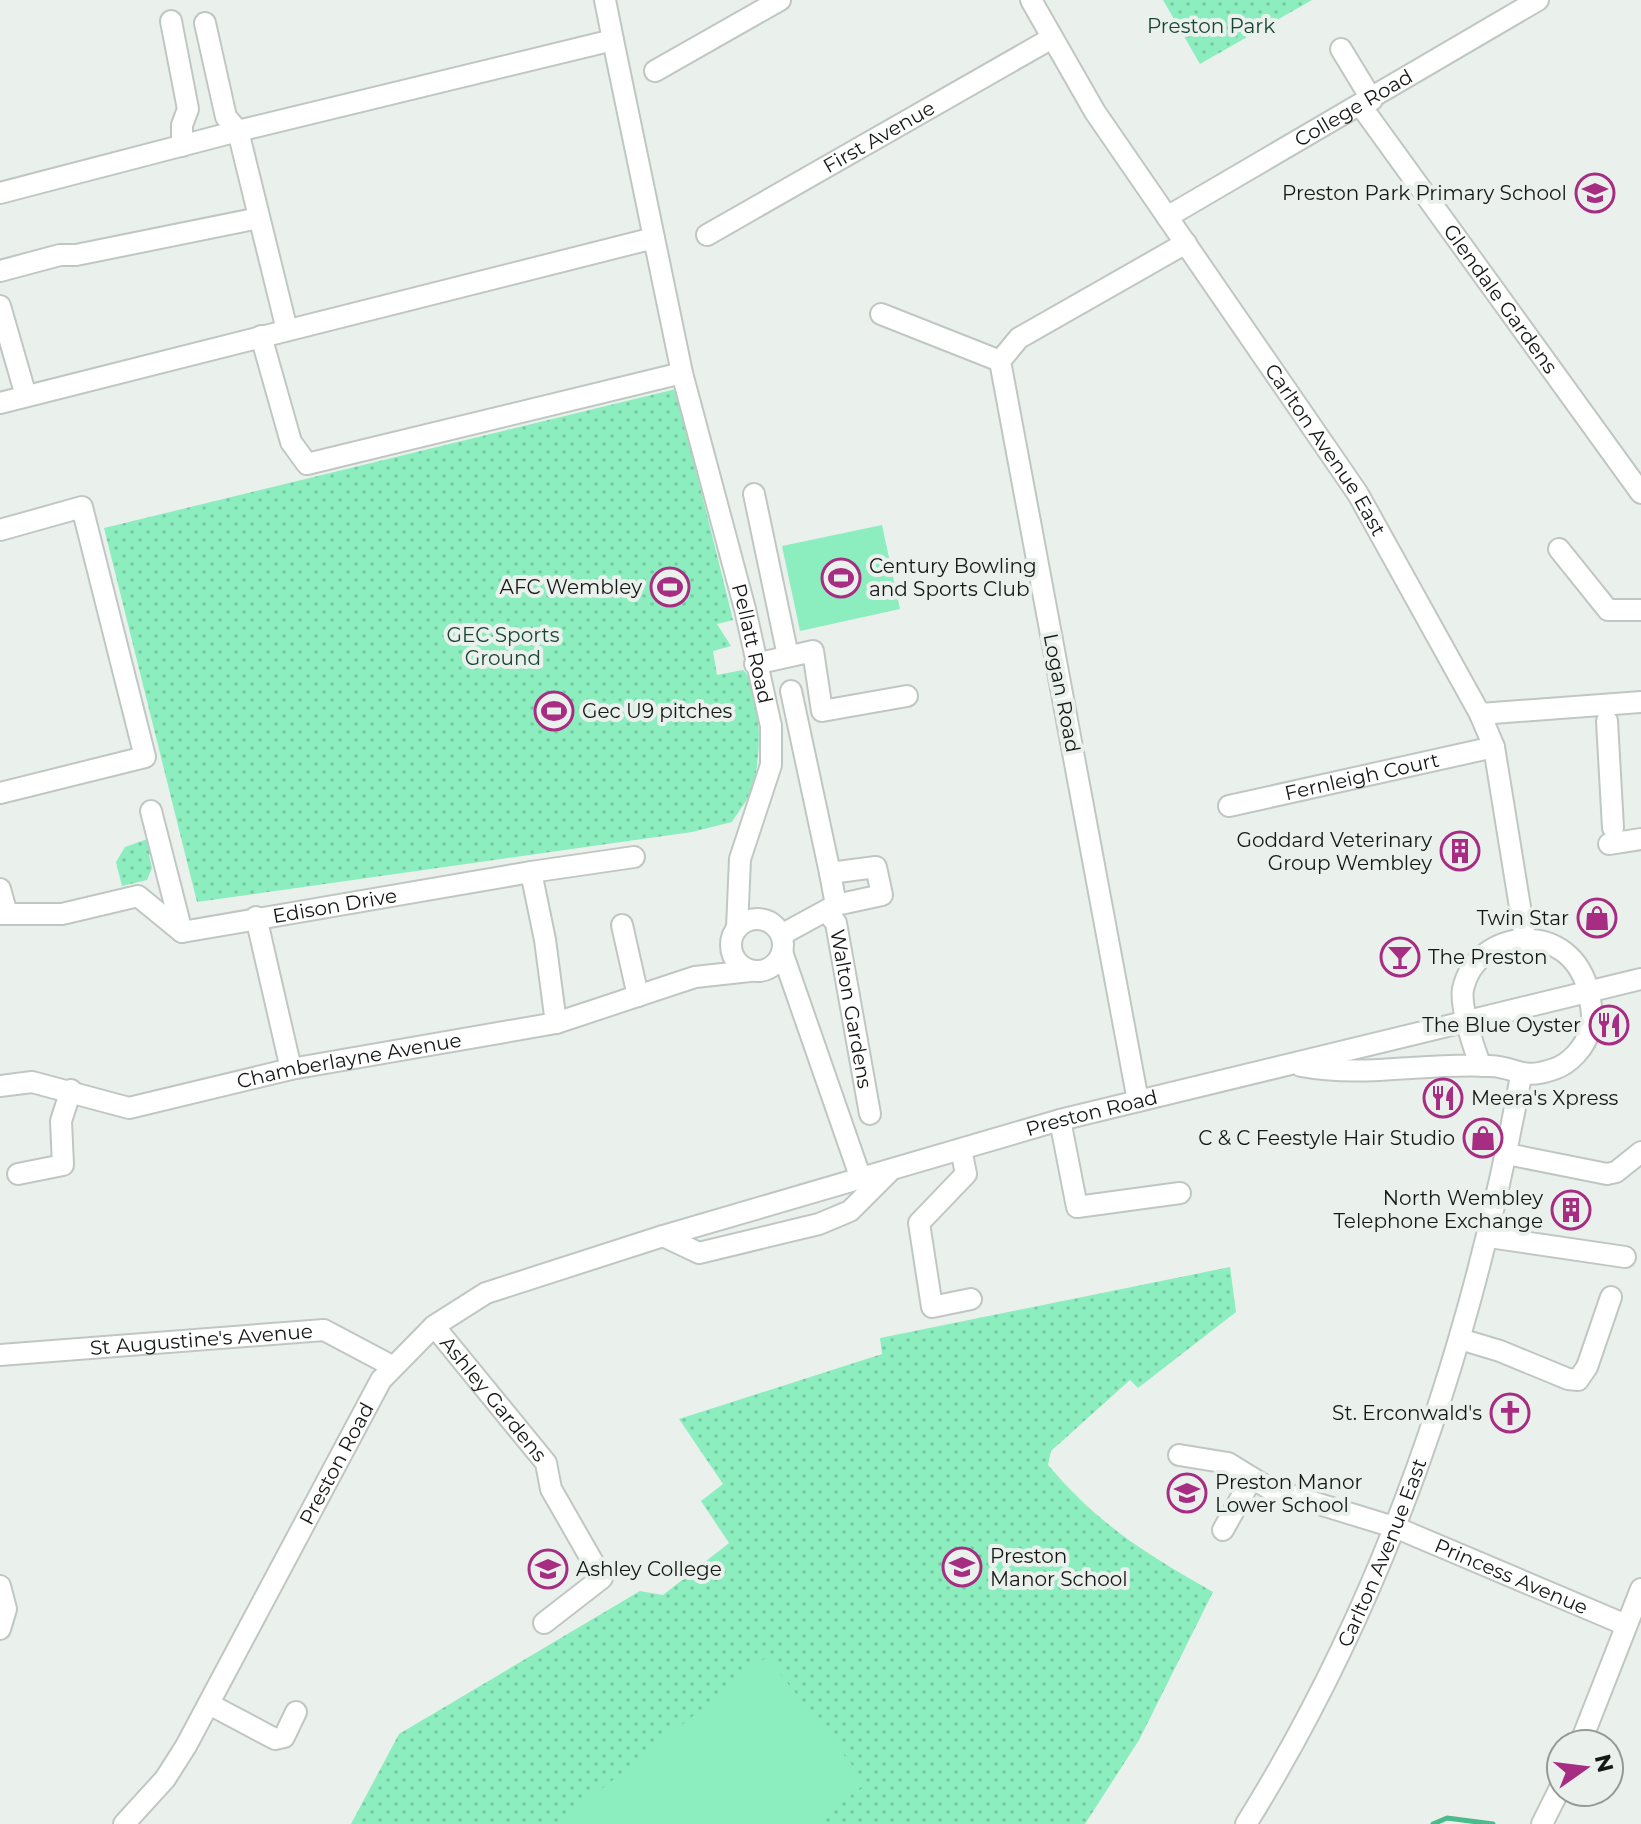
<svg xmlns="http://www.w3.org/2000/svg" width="1641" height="1824" font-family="Montserrat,sans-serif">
  <defs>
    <pattern id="grass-dots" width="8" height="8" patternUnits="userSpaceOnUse" patternTransform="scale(2)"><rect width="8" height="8" fill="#8cedbf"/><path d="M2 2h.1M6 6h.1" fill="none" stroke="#78caa3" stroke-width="1.8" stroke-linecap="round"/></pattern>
  </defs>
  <rect width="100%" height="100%" fill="#eaf1ed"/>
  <!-- grass -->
  <path fill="url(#grass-dots)" d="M1163 0H1312L1200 64Z
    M676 389 733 620 717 624 731 646 713 651 717 675 743 670C764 687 761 765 752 788 748 800 739 811 732 822L692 832 197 902 104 528Z
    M150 838 155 854 149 855 152 868 147 880 122 886 116 862 125 847Z
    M1230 1267 1236 1312 1138 1388 1130 1380 1051 1451 1048 1465C1100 1526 1145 1553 1213 1592L1139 1740 1085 1824H351L399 1734 640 1591 663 1595 729 1543 701 1501 723 1484 679 1419 882 1354 880 1338Z"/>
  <!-- garden -->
  <path fill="#8cedbf" d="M882 525 900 609 800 631 782 546Z
    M767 1657 866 1783 815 1824H568L564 1819Z"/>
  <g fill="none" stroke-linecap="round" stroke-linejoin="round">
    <!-- stream -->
    <path stroke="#4cba8b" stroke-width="5" d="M1433 1824 1447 1818 1493 1824"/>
    <defs>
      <g id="minor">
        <path d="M605 0 613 40"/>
        <path id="s1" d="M1031 0 1095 112 1358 494 1480 714 1494 747 1525 938"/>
        <path d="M171 21 188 109 182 125V146"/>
        <path d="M205 23 226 117 238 131 613 40 654 238"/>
        <path d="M1341 49 1372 100"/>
        <path d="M655 71 780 0"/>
        <path id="s2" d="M1361 106 1641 493"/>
        <path d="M0 193 238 131 287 330"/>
        <path id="s3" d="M1167 217 1538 0"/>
        <path id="s4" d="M707 235 1052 38"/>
        <path d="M0 271 60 255H76L259 218"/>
        <path d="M0 306 26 396"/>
        <path d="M881 314 1000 361"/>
        <path d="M261 336 291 442 307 464 682 373"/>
        <path id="s5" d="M0 403 654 238 682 373 745 609 771 726V765L740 859 737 928"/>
        <path d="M754 494 788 656"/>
        <path d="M0 530 82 507 145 757 0 793"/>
        <path d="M1559 549 1608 610H1641"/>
        <path d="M755 664 813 651 822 711 907 696"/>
        <path d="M791 691 830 873"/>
        <path d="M1480 714 1641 702"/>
        <path d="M1607 721 1613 828"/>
        <path id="s6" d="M1229 806 1494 747"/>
        <path d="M151 811 182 932"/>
        <path d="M1609 844 1641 839"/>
        <path d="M531 872 634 857"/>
        <path d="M0 889 7 914"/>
        <path id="s7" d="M828 913 836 923 870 1114"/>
        <path id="s8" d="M0 914H62L138 896 182 932 531 872 545 940 556 1023"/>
        <path d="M256 917 291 1069"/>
        <circle cx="757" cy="945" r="26"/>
        <path d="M622 925 638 996"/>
        <path d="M781 935 836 905 882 895 876 867 830 873 836 905"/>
        <path d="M782 952 861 1179"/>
        <path d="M1301 1066C1365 1078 1426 1062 1490 1066 1518 1067 1520 1081 1554 1069 1570 1064 1585 1047 1590 1030 1594 1018 1591 1006 1589 994 1572 916 1476 929 1463 989 1460 1007 1474 1049 1481 1066"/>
        <path id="s9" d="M0 1086 32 1082 129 1108 291 1069 556 1023 695 977 750 971"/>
        <path d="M1138 1101 1000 361 1019 338 1186 243"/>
        <path d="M1060 1120 1077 1207 1180 1193"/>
        <path d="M961 1149 966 1174 919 1223 932 1307 971 1299"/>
        <path d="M1507 1154 1607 1174 1616 1172 1641 1152"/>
        <path d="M18 1174 63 1165 61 1121 71 1090"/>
        <path d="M663 1236 699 1253 819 1224 850 1211 889 1172"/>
        <path d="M1489 1237 1625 1257"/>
        <path id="s10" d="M434 1326 546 1463 551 1489 602 1578 544 1623"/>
        <path d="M1460 1339 1500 1351 1568 1379 1578 1380 1587 1367 1611 1297"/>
        <path id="s11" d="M0 1355 324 1330 392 1366"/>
        <path id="s12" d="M1179 1455 1228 1463 1270 1489 1397 1528 1626 1625"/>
        <path d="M1223 1530 1252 1478"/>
        <path d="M0 1586 6 1609 0 1629"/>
        <path d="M209 1704 275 1739 284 1737 296 1712"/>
        <path d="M1580 1744 1641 1589"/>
        <path id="s13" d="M124 1824 165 1779 186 1746 381 1380 434 1326 486 1293 663 1236 1060 1120 1641 979"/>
        <path id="s14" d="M1246 1824C1388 1596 1473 1339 1521 1076"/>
        <path d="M1542 1824 1561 1786"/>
      </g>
    </defs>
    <!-- minor casing -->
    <use href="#minor" stroke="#c0c7c3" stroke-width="24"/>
    <!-- minor -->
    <use href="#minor" stroke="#fff" stroke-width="20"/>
  </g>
  <!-- icons -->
  <defs>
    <symbol id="school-ring" viewBox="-11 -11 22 22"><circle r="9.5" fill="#eaf1ed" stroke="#a72d82" stroke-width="1.5"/><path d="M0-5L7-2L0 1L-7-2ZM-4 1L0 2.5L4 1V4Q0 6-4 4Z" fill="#a72d82"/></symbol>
    <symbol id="stadium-ring" viewBox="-11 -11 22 22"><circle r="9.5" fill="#eaf1ed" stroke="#a72d82" stroke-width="1.5"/><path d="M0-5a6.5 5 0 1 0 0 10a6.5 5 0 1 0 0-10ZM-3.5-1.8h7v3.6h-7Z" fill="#a72d82"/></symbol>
    <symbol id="building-ring" viewBox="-11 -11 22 22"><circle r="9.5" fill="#eaf1ed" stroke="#a72d82" stroke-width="1.5"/><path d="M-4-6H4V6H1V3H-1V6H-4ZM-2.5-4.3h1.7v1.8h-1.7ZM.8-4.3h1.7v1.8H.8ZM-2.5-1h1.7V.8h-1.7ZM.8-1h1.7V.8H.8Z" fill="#a72d82"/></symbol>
    <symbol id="shop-ring" viewBox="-11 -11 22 22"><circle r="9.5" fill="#eaf1ed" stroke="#a72d82" stroke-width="1.5"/><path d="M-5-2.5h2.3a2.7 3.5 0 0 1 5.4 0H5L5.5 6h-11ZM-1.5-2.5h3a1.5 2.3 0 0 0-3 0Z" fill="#a72d82"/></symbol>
    <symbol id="bar-ring" viewBox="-11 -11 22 22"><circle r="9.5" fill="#eaf1ed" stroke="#a72d82" stroke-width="1.5"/><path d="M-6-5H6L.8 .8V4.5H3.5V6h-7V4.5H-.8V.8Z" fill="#a72d82"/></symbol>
    <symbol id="restaurant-ring" viewBox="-11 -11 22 22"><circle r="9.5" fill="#eaf1ed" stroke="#a72d82" stroke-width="1.5"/><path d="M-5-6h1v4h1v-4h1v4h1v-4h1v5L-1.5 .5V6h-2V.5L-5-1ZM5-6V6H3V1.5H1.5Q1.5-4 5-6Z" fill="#a72d82"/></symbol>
    <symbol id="church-ring" viewBox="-11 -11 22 22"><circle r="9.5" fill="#eaf1ed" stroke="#a72d82" stroke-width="1.5"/><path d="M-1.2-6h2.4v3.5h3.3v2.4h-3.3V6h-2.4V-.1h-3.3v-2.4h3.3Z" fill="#a72d82"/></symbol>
  </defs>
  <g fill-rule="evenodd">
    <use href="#school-ring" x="1573" y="171" width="44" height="44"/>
    <use href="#stadium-ring" x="819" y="556" width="44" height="44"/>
    <use href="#stadium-ring" x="648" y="565" width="44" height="44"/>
    <use href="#stadium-ring" x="532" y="689" width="44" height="44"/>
    <use href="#building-ring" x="1438" y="829" width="44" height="44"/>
    <use href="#shop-ring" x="1575" y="896" width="44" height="44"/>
    <use href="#bar-ring" x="1378" y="935" width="44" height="44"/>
    <use href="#restaurant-ring" x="1587" y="1003" width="44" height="44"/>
    <use href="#restaurant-ring" x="1421" y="1076" width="44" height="44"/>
    <use href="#shop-ring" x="1461" y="1116" width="44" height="44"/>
    <use href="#building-ring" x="1549" y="1188" width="44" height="44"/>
    <use href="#church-ring" x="1488" y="1391" width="44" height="44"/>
    <use href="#school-ring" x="1165" y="1471" width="44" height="44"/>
    <use href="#school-ring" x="940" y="1545" width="44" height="44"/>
    <use href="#school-ring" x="526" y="1547" width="44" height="44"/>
  </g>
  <g text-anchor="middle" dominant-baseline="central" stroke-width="8" stroke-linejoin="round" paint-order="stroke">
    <!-- park labels -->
    <g font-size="20" fill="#184632" stroke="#eaf1ed">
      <text x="1211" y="26">Preston Park</text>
      <text x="503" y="635">GEC Sports<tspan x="503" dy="23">Ground</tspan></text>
    </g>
    <!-- street labels -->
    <g font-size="20" fill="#151816" stroke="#eaf1ed">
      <text stroke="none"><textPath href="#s3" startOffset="216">College Road</textPath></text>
      <text stroke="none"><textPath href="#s4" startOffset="198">First Avenue</textPath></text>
      <text stroke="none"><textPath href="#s2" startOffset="238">Glendale Gardens</textPath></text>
      <text stroke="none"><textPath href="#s1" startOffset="538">Carlton Avenue East</textPath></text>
      <text stroke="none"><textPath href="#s5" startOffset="1092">Pellatt Road</textPath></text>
      <text transform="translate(1062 693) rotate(79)">Logan Road</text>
      <text stroke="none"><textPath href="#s6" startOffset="136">Fernleigh Court</textPath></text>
      <text stroke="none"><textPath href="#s8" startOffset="352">Edison Drive</textPath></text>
      <text stroke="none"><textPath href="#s7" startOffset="100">Walton Gardens</textPath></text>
      <text stroke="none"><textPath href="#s9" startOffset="358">Chamberlayne Avenue</textPath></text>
      <text stroke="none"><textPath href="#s13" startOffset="1284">Preston Road</textPath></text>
      <text stroke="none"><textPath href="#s11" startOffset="202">St Augustine's Avenue</textPath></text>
      <text stroke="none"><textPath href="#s10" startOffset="94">Ashley Gardens</textPath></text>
      <text stroke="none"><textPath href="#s13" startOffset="420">Preston Road</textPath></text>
      <text stroke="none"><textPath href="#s14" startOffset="304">Carlton Avenue East</textPath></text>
      <text stroke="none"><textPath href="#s12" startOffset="356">Princess Avenue</textPath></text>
    </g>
    <!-- poi labels -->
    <g font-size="20" fill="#151816" stroke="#eaf1ed" text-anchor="end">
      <text x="1567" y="193">Preston Park Primary School</text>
      <text x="869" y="566" text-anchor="start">Century Bowling<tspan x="869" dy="23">and Sports Club</tspan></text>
      <text x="642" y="587">AFC Wembley</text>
      <text x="582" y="711" text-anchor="start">Gec U9 pitches</text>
      <text x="1432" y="840">Goddard Veterinary<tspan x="1432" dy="23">Group Wembley</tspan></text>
      <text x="1569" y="918">Twin Star</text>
      <text x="1428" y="957" text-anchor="start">The Preston</text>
      <text x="1581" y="1025">The Blue Oyster</text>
      <text x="1471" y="1098" text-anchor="start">Meera's Xpress</text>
      <text x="1455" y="1138">C &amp; C Feestyle Hair Studio</text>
      <text x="1543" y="1198">North Wembley<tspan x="1543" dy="23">Telephone Exchange</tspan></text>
      <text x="1482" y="1413">St. Erconwald's</text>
      <text x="1215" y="1482" text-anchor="start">Preston Manor<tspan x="1215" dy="23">Lower School</tspan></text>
      <text x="990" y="1556" text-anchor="start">Preston<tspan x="990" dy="23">Manor School</tspan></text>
      <text x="576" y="1569" text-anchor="start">Ashley College</text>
    </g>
  </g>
  <!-- north arrow -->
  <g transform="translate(1585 1768) rotate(76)"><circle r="38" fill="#eaf1ed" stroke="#959a97" stroke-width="2"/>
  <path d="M0-6L14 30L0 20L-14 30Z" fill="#a72d82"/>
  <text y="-12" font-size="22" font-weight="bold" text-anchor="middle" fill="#151816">N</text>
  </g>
</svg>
